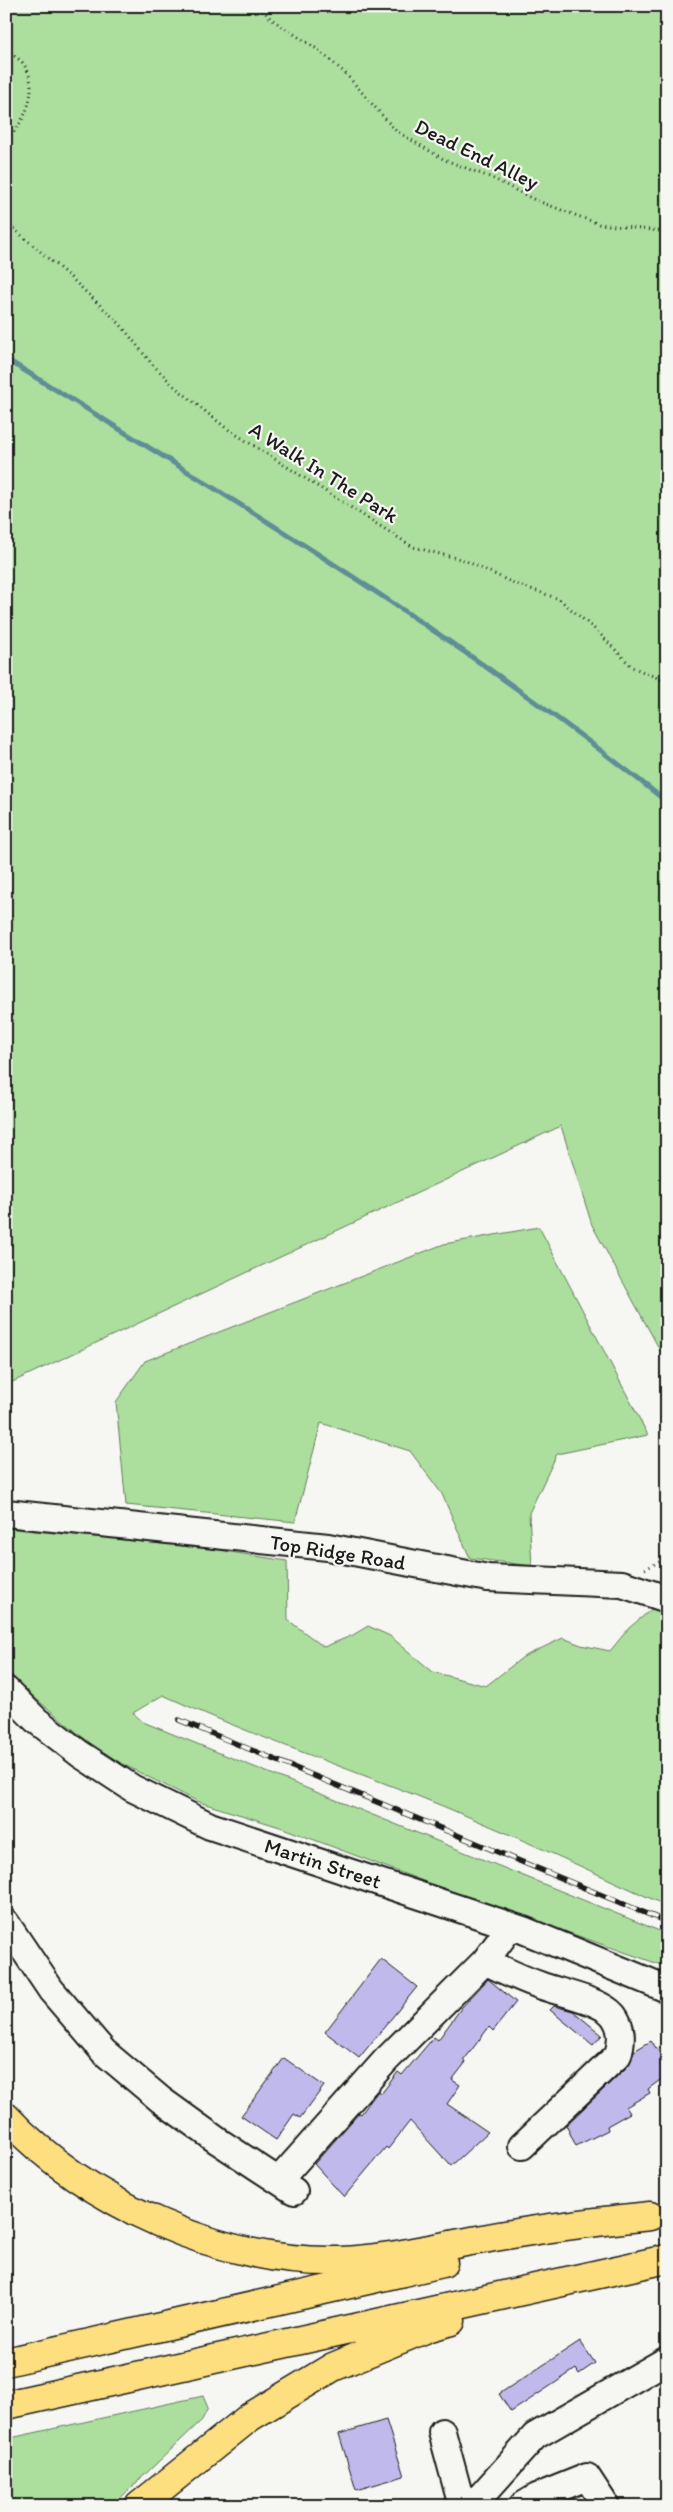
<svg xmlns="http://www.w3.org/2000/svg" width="673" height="2512" font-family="Itim,sans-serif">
  <rect width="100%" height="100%" fill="#f6f6f2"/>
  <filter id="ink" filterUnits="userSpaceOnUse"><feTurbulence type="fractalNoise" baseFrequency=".02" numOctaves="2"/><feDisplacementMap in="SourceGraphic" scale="10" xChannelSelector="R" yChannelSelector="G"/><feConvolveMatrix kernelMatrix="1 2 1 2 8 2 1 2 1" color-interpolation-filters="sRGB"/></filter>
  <g filter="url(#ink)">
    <!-- green -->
    <path fill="#acde9e" stroke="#647d5d" d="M6 6H667V1363L592 1225 561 1126 6 1385Z
      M539 1227 648 1435 557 1454 529 1513 532 1566 470 1558 442 1494 410 1451 321 1423 295 1522 126 1505 116 1402 145 1361 444 1244Z
      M6 1528 212 1549 287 1561 288 1620 324 1647 353 1635 368 1626 390 1636 433 1672 486 1686 523 1657 563 1638 581 1645 610 1651 629 1628 653 1608 667 1613V1906C582 1867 497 1827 410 1793 327 1761 244 1732 163 1695L133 1713 143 1722 667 1934V1967L447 1890 280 1827 199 1802 106 1756 35 1698 6 1670Z
      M203 2396 208 2408 202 2420 112 2506H6V2439Z"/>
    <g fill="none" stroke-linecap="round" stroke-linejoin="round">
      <!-- stream -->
      <path stroke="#5e8e96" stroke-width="5" d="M6 359C231 498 461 637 667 802"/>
    </g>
    <!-- building -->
    <path fill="#c0b9eb" stroke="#1c1c1c" d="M381 1959 417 1987 359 2058 325 2032Z
      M488 1979 516 2002 493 2031 489 2027 464 2060 466 2062 452 2080 460 2085 447 2104 488 2132 451 2166 410 2121 388 2149 386 2147 344 2197 314 2164 359 2113 361 2114 378 2091 381 2094 398 2072 402 2075 434 2037 438 2040 462 2007Z
      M554 2006 573 2011 602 2035 593 2045 550 2010Z
      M651 2041 667 2063V2075L648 2089 650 2093 626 2107 630 2113 607 2126 608 2130 576 2146 566 2125 628 2066 634 2051Z
      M284 2058 324 2086 300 2118 294 2114 276 2140 241 2116Z
      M580 2341 595 2363 579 2374 576 2369 511 2412 499 2394Z
      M386 2420 404 2476 356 2490 339 2434Z"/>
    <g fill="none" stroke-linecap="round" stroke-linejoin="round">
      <defs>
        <path id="minor" d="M6 1513 328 1547 488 1578 622 1584 667 1599
          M6 1690 36 1720 80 1754 132 1788 210 1826 523 1930 667 1989
          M6 1923 51 1990 104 2052 161 2100 218 2141 294 2191
          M485 1961C503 1970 522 1979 542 1986 561 1993 600 2000 613 2015 623 2028 622 2041 618 2055L522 2146
          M279 2180 386 2060 485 1961 511 1926
          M442 2432 462 2506
          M472 2506 535 2436 667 2360
          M522 2506 537 2497 587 2477 606 2506"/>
        <path id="highway" d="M6 2117C86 2203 222 2264 340 2261 385 2260 434 2247 478 2240 535 2229 592 2222 650 2216
          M6 2362 443 2263
          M6 2405 667 2259
          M139 2506 250 2417 333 2367 430 2327 451 2321"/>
      </defs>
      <!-- minor casing -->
      <use href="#minor" stroke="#1c1c1c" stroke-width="30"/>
      <!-- highway casing -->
      <use href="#highway" stroke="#1c1c1c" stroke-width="31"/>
      <!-- path -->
      <path stroke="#1c1c1c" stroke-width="3" stroke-dasharray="1 4" stroke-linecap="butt" d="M259 6 271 19 317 49 345 73 396 131 445 160 492 178 535 200 599 224 667 232
        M6 50C11 54 18 58 22 62 42 87 25 122 6 141
        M6 222 70 277 120 324 151 363 175 387 226 428 413 547 464 560 511 582 559 599 597 631 632 667 667 682
        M645 1569 667 1558"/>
      <!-- minor -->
      <use href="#minor" stroke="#f6f6f2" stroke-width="26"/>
      <!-- highway -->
      <use href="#highway" stroke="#fddf80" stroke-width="28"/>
      <defs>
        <path id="rail" d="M179 1720 667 1922"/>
      </defs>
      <!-- rail casing -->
      <use href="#rail" stroke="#1c1c1c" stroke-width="5.5"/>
      <!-- rail -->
      <use href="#rail" stroke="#f6f6f2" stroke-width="4" stroke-dasharray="11" stroke-linecap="butt"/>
    </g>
  </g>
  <g text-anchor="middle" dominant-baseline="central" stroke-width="4.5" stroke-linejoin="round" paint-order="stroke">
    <!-- street labels -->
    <g font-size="21" fill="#1c1c1c" stroke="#f6f6f2">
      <text transform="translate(477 154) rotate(26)">Dead End Alley</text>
      <text transform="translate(324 472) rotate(32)">A Walk In The Park</text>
      <text transform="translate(338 1552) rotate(9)">Top Ridge Road</text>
      <text transform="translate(323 1863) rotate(18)">Martin Street</text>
    </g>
  </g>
  <!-- margin -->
  <rect width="673" height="2512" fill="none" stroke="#f6f6f2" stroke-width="25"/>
  <rect x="12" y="12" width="648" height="2487" fill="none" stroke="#1c1c1c" stroke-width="2" filter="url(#ink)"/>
</svg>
